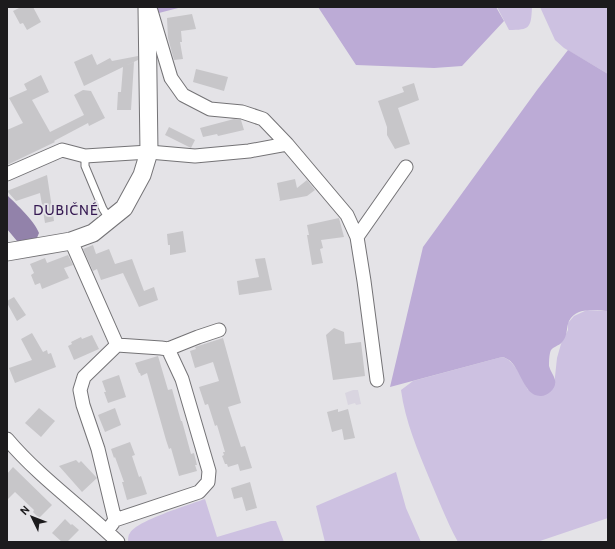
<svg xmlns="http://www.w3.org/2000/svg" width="615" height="549" font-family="Cabin,sans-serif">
  <rect width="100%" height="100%" fill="#e4e3e7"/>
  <!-- built -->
  <path fill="#d9d5e0" d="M353 390H358L361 404 356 405 355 403 348 405 345 393Z"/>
  <!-- green -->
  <path fill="#cdc1e1" d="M497 7H532C531 28 530 30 509 30Z
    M540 7H608V74L564 48 555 40Z
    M587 310 608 311V518L537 542H458C447 522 439 501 430 480 418 451 405 421 401 390L413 381 502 357C515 360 522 379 528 390L554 386 557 358 561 344 568 330V323L574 316Z
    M396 472 406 508 421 542H325L316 506Z
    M205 499 217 537 271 521H276L284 542H128C128 539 128 535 130 533 136 521 191 504 205 499Z"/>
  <!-- forest -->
  <path fill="#bcabd6" d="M154 7H182L155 14Z
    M318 7H496L504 21 462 66 434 68 356 65Z
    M568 50 608 74V311C596 310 576 307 569 321 566 328 568 334 563 341 559 347 551 346 550 353 549 357 549 362 549 366 550 371 554 375 555 380 557 388 548 396 541 396 521 397 521 360 502 357L390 387 423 247 537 90Z"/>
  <!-- water -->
  <path fill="#9282aa" d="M7 195C17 205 34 220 39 233L36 240 26 242 17 241 7 229Z"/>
  <!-- building -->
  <path fill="#c7c6c9" d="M21 7H33L41 22 27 30 23 23 20 24 13 11Z
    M192 14 196 29 181 31 182 42H180L183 59 174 60 168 38 167 18Z
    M92 54 97 65 110 58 112 61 138 56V60L125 66 134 62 131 110H117L118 92H121L123 67 84 86 74 62Z
    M196 69 228 77 224 91 193 82Z
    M41 75 49 92 32 100 50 132 84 115 74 95 83 90 91 91 105 118 89 126 88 123 54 141 55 142 7 165V130L23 123 9 98 27 90 24 84Z
    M414 83 419 100 398 108 410 144 395 149 387 135V127L378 101 404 92 402 87Z
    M234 119 241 120 244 130 218 136 217 134 203 137 200 128Z
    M169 127 195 140 191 148 165 135Z
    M47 175 54 221 45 223 40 193 16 201 7 191Z
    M295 179 297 188 307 180 315 190 307 196 279 201 280 200 277 183Z
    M339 218 344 237 321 240 323 248 320 249 323 263 312 265 307 235H309L307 225Z
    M183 231 186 252 170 255V245H168L167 234Z
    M93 245 96 254 109 249 115 264 132 259 144 291 154 287 158 300 139 307 123 273 101 280 97 269 93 271 83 249Z
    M68 255 73 265 64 268 69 278 42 289 40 283 35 285 31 275 34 273 30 264 45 258 47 263Z
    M265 258 272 290 239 295 237 281 259 277 255 259Z
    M14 297 26 315 17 321 7 303V301Z
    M334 328 344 332 345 344 361 342 365 376 333 380 326 335Z
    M32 333 43 352 47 350 48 354 51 353 56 367 15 383 9 368 32 360 21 339Z
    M92 335 99 349 74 360 68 346 72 344 71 342 81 337 82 339Z
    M223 338 241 403 228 407 241 447 245 446 252 468 240 471 238 464 228 467 227 464H225L222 456 224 455 223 452H225L217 425 215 426 208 404 205 405 199 387 219 381 213 362 195 368 190 351 196 349 195 347Z
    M158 356 168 390 172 389 181 421H182L191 454 194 453 197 465H195L197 471 179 476 171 448 169 449 166 440 147 373 141 376 140 373H139L135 363Z
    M119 375 126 397 108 403 104 392H106L102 381Z
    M39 408 55 421 41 437 25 423Z
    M115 408 121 425 105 432 98 415Z
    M338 409V412L348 409 355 438 344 440 342 429 332 432 327 412Z
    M130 442 135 455 132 456 139 477 141 476 147 494 127 500 122 482H124L115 457 114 458 111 449Z
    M76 460 79 463 81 461 97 478 82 492 59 466Z
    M13 467 52 505 39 518 33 512 34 510 15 492 7 500V474Z
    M250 482 257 508 246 511 242 497 234 499 231 488Z
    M65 519 71 525 72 524 79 530 67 542H62L52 533Z"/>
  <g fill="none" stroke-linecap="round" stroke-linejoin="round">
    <defs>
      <path id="service" d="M85 156V166L103 209 110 220"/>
      <path id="minor" d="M151 11 171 78 183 95 210 109 242 112 263 119 287 144 347 215 357 237 364 281 377 380
        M7 174 62 150 85 156 149 152 195 156 249 151 287 144
        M357 237 406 167
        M71 241 117 345
        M168 349 198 337 219 330
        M7 439C40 478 82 507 118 542
        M107 531 115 520 199 492 208 482 209 471 182 379 168 349 161 348 117 345 84 377 80 390 83 405 98 449 115 520"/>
      <path id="tertiary" d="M7 252 71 241 93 233 124 208 142 175 149 152 147 7"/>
    </defs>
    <!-- service casing -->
    <use href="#service" stroke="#747376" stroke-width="9"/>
    <!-- minor casing -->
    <use href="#minor" stroke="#747376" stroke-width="15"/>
    <!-- tertiary casing -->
    <use href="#tertiary" stroke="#747376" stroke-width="19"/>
    <!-- service -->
    <use href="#service" stroke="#fff" stroke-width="7"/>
    <!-- minor -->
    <use href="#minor" stroke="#fff" stroke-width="13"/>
    <!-- tertiary -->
    <use href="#tertiary" stroke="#fff" stroke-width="17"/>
  </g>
  <g text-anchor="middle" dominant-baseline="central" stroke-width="4" stroke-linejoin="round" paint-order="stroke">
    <!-- quarter labels -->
    <g font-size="14" letter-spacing="1" fill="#351952" stroke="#e4e3e7">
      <text x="66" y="210">DUBIČNÉ</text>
    </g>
  </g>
  <!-- border -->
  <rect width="615" height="549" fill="none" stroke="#1c1b1d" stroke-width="16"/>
  <!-- north arrow -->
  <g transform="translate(32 517) rotate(313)" stroke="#e4e3e7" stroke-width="3" paint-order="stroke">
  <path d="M0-3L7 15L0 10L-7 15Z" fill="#1c1b1d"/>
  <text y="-6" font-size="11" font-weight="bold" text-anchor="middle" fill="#1c1b1d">N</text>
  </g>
</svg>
